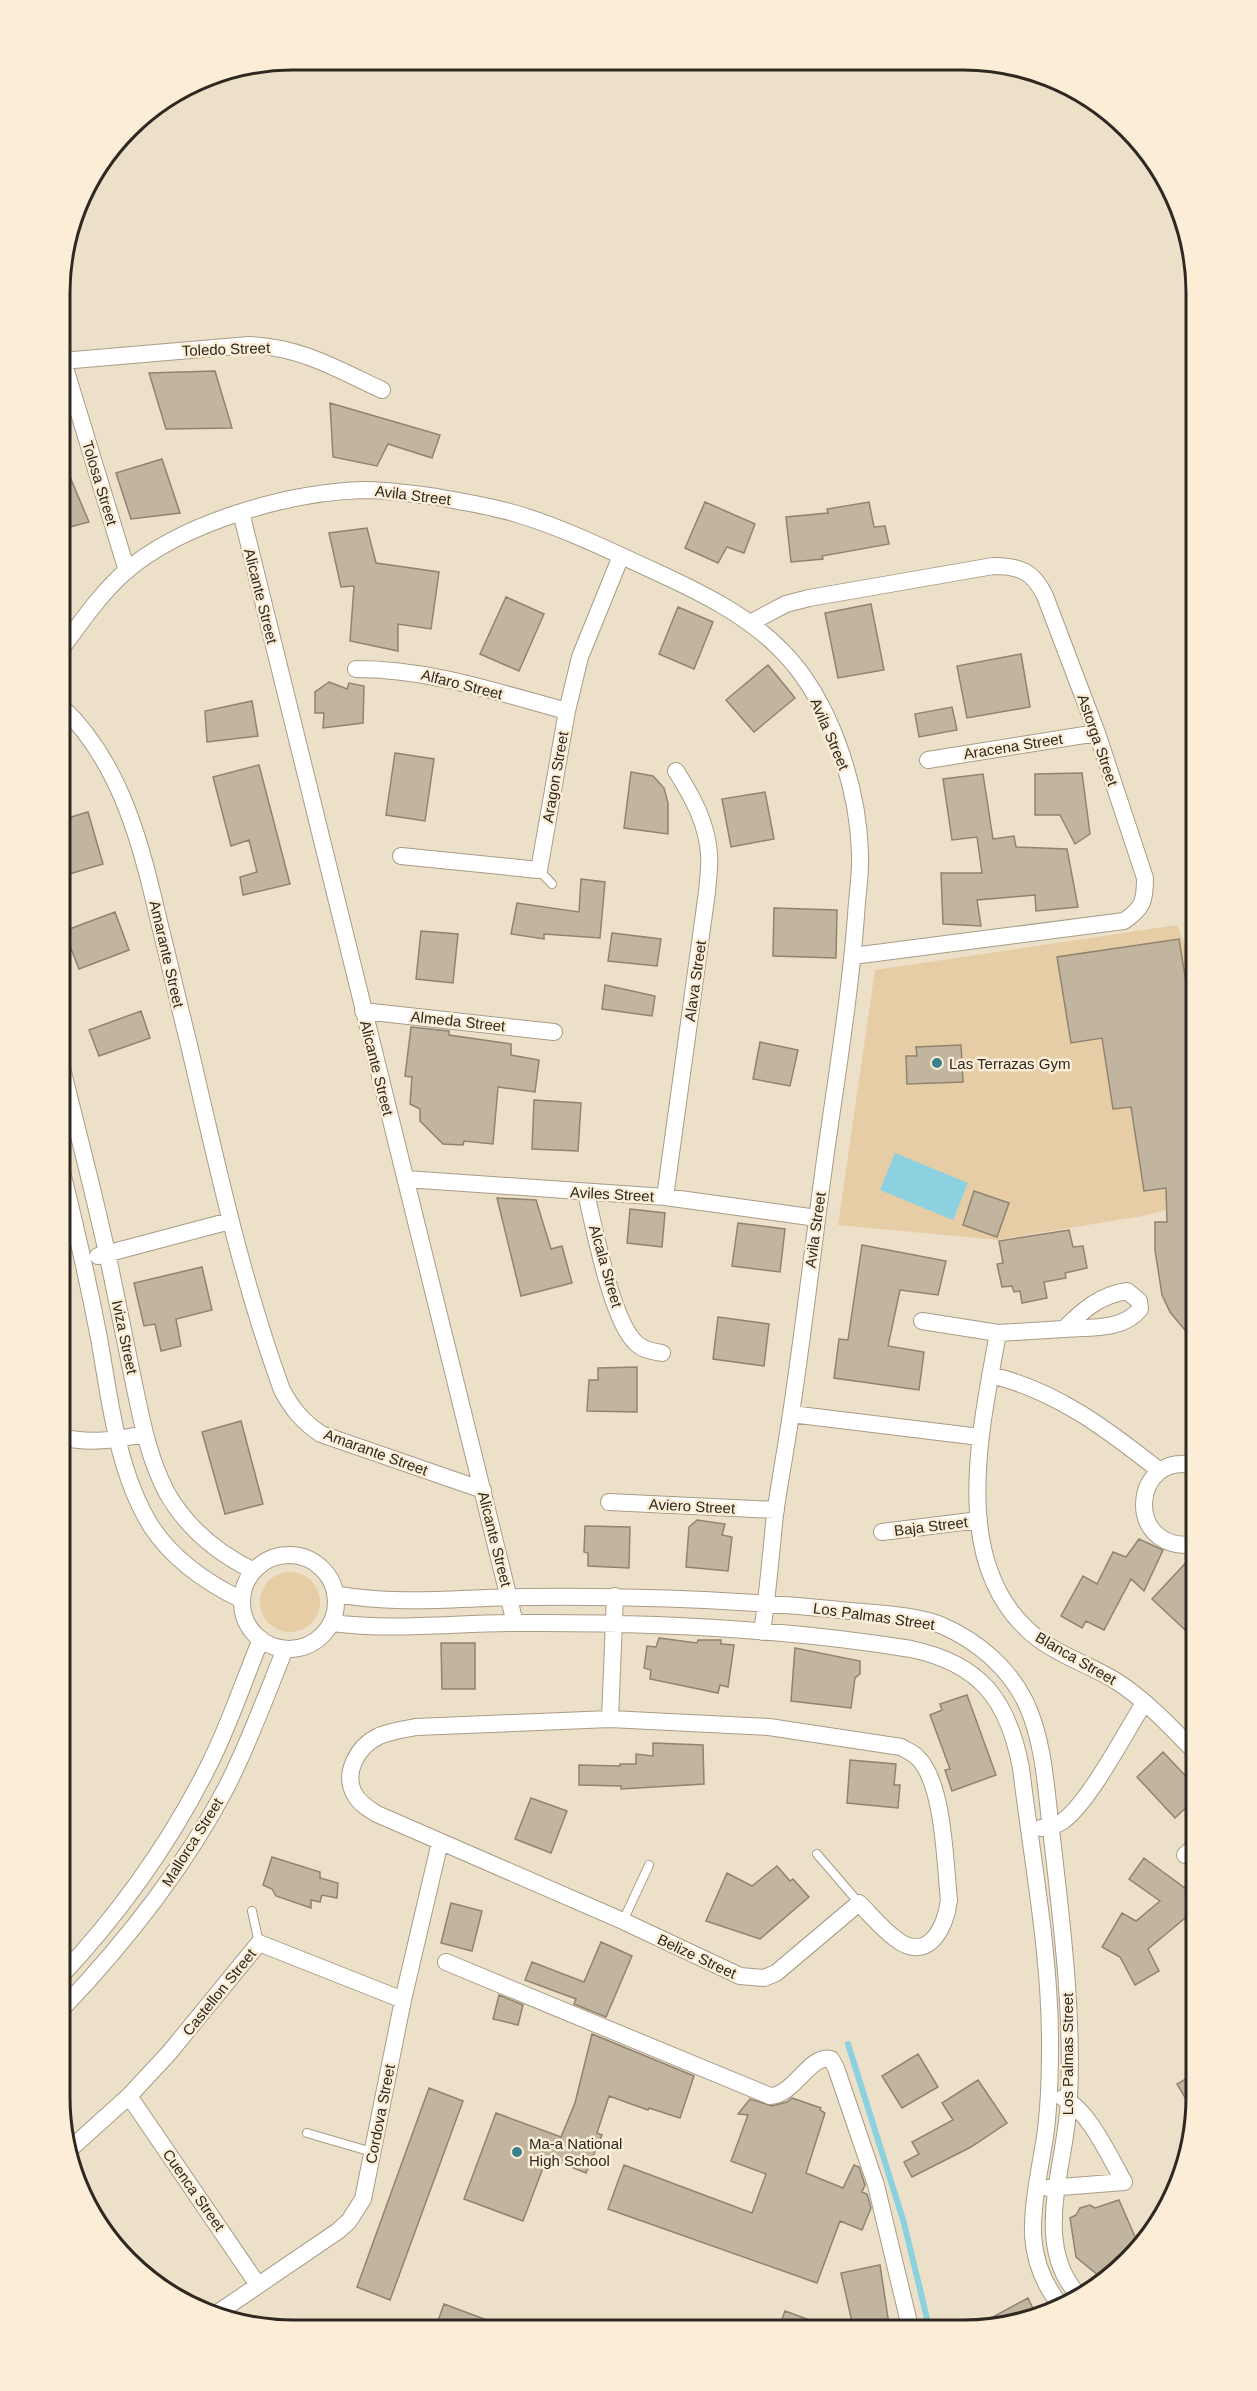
<svg xmlns="http://www.w3.org/2000/svg" width="1257" height="2391" font-family="Helvetica,sans-serif">
  <rect width="100%" height="100%" fill="#ede0c9"/>
  <!-- green -->
  <path fill="#e6cda5" d="M1177 925 1197 972V1203L1142 1216 997 1240 838 1225 875 970Z
    M260 1602a30 30 0 1 1 60 0a30 30 0 1 1-60 0Z"/>
  <!-- water -->
  <path fill="#8cd1df" d="M895 1153 968 1183 953 1220 880 1190Z"/>
  <g fill="none" stroke-linecap="round" stroke-linejoin="round">
    <!-- stream -->
    <path stroke="#8cd1df" stroke-width="6" d="M848 2044 904 2223 930 2331"/>
  </g>
  <!-- building -->
  <path fill="#c2b59f" stroke="#90836f" stroke-width="1.5" d="M215 371 232 428 166 429 149 373Z
    M330 403 440 435 432 458 388 444 377 466 333 457Z
    M62 458 89 522 62 529Z
    M162 459 180 513 131 519 116 473Z
    M705 502 755 524 744 553 727 547 718 563 685 548Z
    M869 502 874 527 885 526 889 544 822 556 823 559 791 562 786 517 828 513 827 509Z
    M367 528 376 563 439 572 431 629 398 624V651L350 641 354 586 341 587 329 533Z
    M506 597 544 614 519 671 480 654Z
    M871 604 884 670 838 678 825 613Z
    M678 607 713 622 694 669 659 654Z
    M1021 654 1030 707 967 718 957 666Z
    M768 665 795 698 754 732 726 700Z
    M329 682 347 689 349 683 364 686 363 723 323 728 324 713H315V692Z
    M252 701 258 736 207 742 205 711Z
    M952 707 957 730 919 737 915 714Z
    M395 753 434 759 425 821 386 815Z
    M259 765 290 884 243 895 240 877 257 872 249 840 231 846 213 777Z
    M631 772 653 776 664 788 668 803V834L624 828Z
    M1082 773 1090 834 1075 844 1060 815H1035V774Z
    M983 774 993 839 1014 836 1016 847 1067 849 1078 907 1036 911 1035 895 977 900 981 926 943 924 941 873H982L977 837 952 840 943 779Z
    M765 792 774 839 731 847 722 799Z
    M88 812 103 864 66 875 61 860V820Z
    M581 879 605 882 600 938 544 934V939L511 934 517 903 579 912Z
    M774 908 837 910 836 958 773 956Z
    M115 912 129 950 79 969 64 931Z
    M421 931 458 934 453 983 416 979Z
    M612 933 661 939 657 966 608 961Z
    M1179 939 1191 1013 1197 1012V1183L1191 1184 1197 1216V1309L1189 1335 1170 1312 1162 1295 1155 1250V1222H1167L1166 1188 1144 1191 1131 1107 1113 1109 1102 1038 1071 1043 1057 957Z
    M605 985 655 996 652 1016 602 1009Z
    M141 1011 150 1038 99 1056 89 1030Z
    M411 1027 449 1031V1035L511 1044V1055L539 1060 535 1092 498 1087 493 1144 464 1141 463 1145 443 1144 420 1121V1109L410 1104 412 1077 405 1076Z
    M760 1042 798 1050 790 1086 753 1079Z
    M961 1045 963 1082 907 1084 906 1056H917L916 1047Z
    M534 1100 581 1103 578 1151 532 1149Z
    M974 1191 1009 1203 997 1237 963 1225Z
    M497 1198 536 1200 551 1249 562 1246 572 1283 521 1296Z
    M630 1209 665 1213 662 1247 627 1243Z
    M738 1223 785 1229 780 1272 732 1266Z
    M1069 1230 1073 1247 1083 1246 1087 1268 1065 1273 1066 1278 1044 1282 1047 1298 1022 1303 1020 1291 1014 1292 1012 1286 1002 1287 997 1264 1003 1263 999 1241Z
    M862 1245 946 1261 938 1295 900 1290 888 1346 924 1352 919 1390 834 1378 839 1339 848 1340Z
    M202 1267 212 1310 176 1319 181 1346 161 1351 155 1324 144 1326 134 1283Z
    M718 1317 769 1324 764 1366 713 1359Z
    M637 1367V1412L587 1411 589 1380H598V1368Z
    M241 1421 263 1504 225 1514 202 1432Z
    M697 1520 725 1524 722 1535 732 1537 728 1571 686 1567 689 1527Z
    M585 1526 630 1527 629 1568 588 1566V1553L584 1552Z
    M1139 1539 1163 1550 1144 1591 1131 1579 1104 1630 1086 1621 1082 1628 1061 1616 1083 1576 1097 1584 1113 1552 1126 1557Z
    M1194 1554H1197V1641L1152 1599Z
    M659 1638 697 1643 698 1640H721V1644L734 1645 728 1687 720 1685 718 1693 650 1679 651 1670 644 1668 647 1646 656 1647Z
    M441 1643H475V1689H442Z
    M795 1648 860 1661V1674L855 1678 851 1708 791 1701Z
    M967 1695 996 1775 952 1791 945 1770 950 1769 930 1715 942 1710 940 1704Z
    M653 1743 703 1745 704 1784 621 1789V1786L579 1785V1765L620 1766V1764H636V1754L653 1756Z
    M1163 1752 1197 1788V1797L1175 1818 1137 1777Z
    M850 1760 896 1764 894 1785H900L898 1808 847 1803Z
    M531 1798 567 1811 551 1853 515 1839Z
    M272 1857 320 1872V1878L338 1883 337 1898 322 1895 320 1902 311 1900V1908L276 1896 272 1889 263 1885Z
    M1144 1858 1197 1897V1933L1184 1919 1148 1949 1159 1971 1135 1985 1120 1957 1102 1947 1122 1913 1136 1921 1160 1901 1129 1879Z
    M777 1866 790 1881 793 1879 809 1897 760 1939 706 1921 727 1873 752 1886Z
    M451 1903 482 1911 472 1951 441 1943Z
    M601 1942 632 1956 606 2017 574 2004 576 1999 525 1980 532 1962 584 1982Z
    M499 1995 523 2005 518 2025 493 2019Z
    M592 2034 694 2076 680 2118 649 2108 648 2110 609 2096 597 2133 602 2135 586 2173 547 2157 523 2221 464 2199 496 2113 561 2137 575 2103Z
    M918 2054 938 2087 902 2108 882 2076Z
    M1196 2073V2116L1177 2084Z
    M978 2080 1007 2123 971 2147 912 2177 904 2162 919 2154 912 2142 953 2120 942 2103Z
    M429 2088 463 2101 390 2300 357 2287Z
    M792 2098 821 2108 820 2110 825 2113 806 2173 843 2188 854 2165 859 2167 865 2185 862 2192 867 2194 871 2208 862 2230 840 2221 817 2283 608 2209 624 2165 752 2213 766 2174 731 2161 748 2115 738 2114 750 2099 772 2106 787 2102Z
    M1119 2200 1140 2248 1105 2281 1076 2257 1070 2218 1076 2215 1080 2208 1090 2205 1095 2208Z
    M880 2265 890 2331H854L841 2273Z
    M1028 2298 1038 2319 977 2329 976 2326Z
    M444 2304 508 2328 507 2330 435 2329Z
    M785 2311 834 2329 833 2331 778 2330Z"/>
  <g fill="none" stroke-linecap="round" stroke-linejoin="round">
    <defs>
      <path id="lane" d="M539 870 552 884
        M817 1854 859 1903
        M252 1911 259 1943
        M623 1921 649 1865
        M307 2133 372 2152"/>
      <path id="street" d="M62 361 249 345C301 347 337 369 382 390
        M63 361 127 571
        M241 512 515 1623
        M750 623 786 604 809 598 993 566C1020 566 1033 571 1045 596L1097 733 1145 878C1145 901 1143 908 1124 921L853 956
        M62 648C81 622 101 593 126 571 184 522 289 492 364 490 388 490 413 494 437 497 464 502 491 506 517 514 564 528 608 550 652 570 698 591 748 615 783 652 830 700 858 786 860 853 861 874 857 895 856 916 850 995 837 1074 826 1152 814 1239 804 1327 791 1414 786 1448 780 1480 775 1514 771 1553 768 1592 762 1632
        M356 669C430 669 496 692 567 711
        M61 706C122 763 142 848 160 926 170 965 179 1005 189 1045 216 1160 241 1278 282 1390 292 1409 303 1422 321 1434L483 1490
        M928 760 1097 733
        M401 856 539 870 567 711 580 657 621 556
        M363 1011 554 1032
        M61 1064C79 1138 99 1211 114 1286 121 1319 127 1351 134 1384 142 1422 149 1459 167 1493 187 1528 219 1554 254 1571
        M61 1168C75 1224 88 1281 99 1338 110 1400 117 1471 151 1526 173 1560 207 1583 242 1600
        M406 1179 665 1197 817 1218
        M586 1193C594 1227 612 1322 636 1343 643 1350 652 1351 662 1353
        M665 1197 707 892C708 879 710 866 709 854 707 823 692 796 676 771
        M98 1256 230 1221
        M1127 1291 1139 1301 1140 1309C1123 1331 1089 1327 1064 1329 1083 1310 1100 1295 1127 1291Z
        M922 1321 998 1333 1064 1329
        M998 1333C981 1429 946 1571 1040 1640 1063 1657 1092 1666 1116 1681 1146 1700 1172 1728 1197 1754
        M990 1375C1056 1390 1108 1430 1160 1471
        M791 1414 980 1437
        M61 1437C89 1444 116 1440 144 1434
        M609 1502 776 1510
        M882 1532 979 1520
        M1197 1544C1122 1555 1131 1448 1197 1466
        M242 1602a47 47 0 1 1 94 0a47 47 0 1 1-94 0Z
        M335 1594C401 1606 463 1597 529 1597 630 1596 730 1599 830 1609 862 1613 914 1613 943 1626 977 1641 1008 1667 1025 1701 1045 1742 1046 1793 1052 1838 1062 1925 1073 2012 1069 2099 1067 2164 1029 2245 1081 2298
        M332 1623C394 1631 455 1623 517 1623 648 1622 781 1628 911 1649 981 1664 1008 1700 1021 1768 1032 1861 1051 1956 1050 2050 1050 2079 1049 2108 1045 2137 1040 2169 1032 2203 1033 2236 1035 2263 1045 2287 1062 2307
        M610 1719 769 1727 901 1747C906 1750 913 1753 917 1757 944 1782 945 1864 949 1900 946 1927 928 1964 896 1939 882 1929 871 1915 859 1903L776 1973 764 1978 740 1976 623 1921 377 1814C369 1809 360 1804 355 1795 342 1773 358 1746 379 1736 391 1731 404 1729 416 1727Z
        M610 1719 615 1596
        M1041 1828C1049 1827 1056 1826 1063 1821 1090 1801 1125 1733 1144 1703
        M1185 1855 1197 1844
        M446 1962 770 2096C795 2095 809 2054 831 2059L836 2068 876 2185 911 2331
        M60 1977C119 1914 172 1840 210 1763 230 1723 244 1680 261 1639
        M60 2011C124 1944 183 1870 226 1788 249 1743 266 1696 285 1649
        M129 2096 258 2285
        M69 2150 129 2096 169 2053 259 1943 403 2000
        M1048 2188 1124 2182C1110 2158 1089 2110 1063 2098
        M213 2316 338 2231 349 2221 363 2199 403 2000 440 1842"/>
    </defs>
    <!-- lane casing -->
    <use href="#lane" stroke="#a99c87" stroke-width="10"/>
    <!-- street casing -->
    <use href="#street" stroke="#a99c87" stroke-width="18"/>
    <!-- lane -->
    <use href="#lane" stroke="#fff" stroke-width="8"/>
    <!-- street -->
    <use href="#street" stroke="#fff" stroke-width="16"/>
  </g>
  <!-- markers -->
  <g fill="#3b808d" stroke="#fbedd6" stroke-width="2">
    <circle cx="937" cy="1063" r="6"/>
    <circle cx="517" cy="2152" r="6"/>
  </g>
  <g text-anchor="middle" dominant-baseline="central" stroke-width="5" stroke-linejoin="round" paint-order="stroke">
    <!-- street labels -->
    <g font-size="15" fill="#2e2820" stroke="#fbedd6">
      <text transform="translate(226 349) rotate(-2)">Toledo Street</text>
      <text transform="translate(100 483) rotate(73)">Tolosa Street</text>
      <text transform="translate(413 495) rotate(7)">Avila Street</text>
      <text transform="translate(261 596) rotate(76)">Alicante Street</text>
      <text transform="translate(462 684) rotate(14)">Alfaro Street</text>
      <text transform="translate(830 734) rotate(67)">Avila Street</text>
      <text transform="translate(1098 740) rotate(71)">Astorga Street</text>
      <text transform="translate(1013 746) rotate(-9)">Aracena Street</text>
      <text transform="translate(555 777) rotate(-80)">Aragon Street</text>
      <text transform="translate(167 954) rotate(77)">Amarante Street</text>
      <text transform="translate(695 981) rotate(-82)">Alava Street</text>
      <text transform="translate(458 1021) rotate(6)">Almeda Street</text>
      <text transform="translate(377 1068) rotate(76)">Alicante Street</text>
      <text transform="translate(612 1194) rotate(3)">Aviles Street</text>
      <text transform="translate(815 1230) rotate(-82)">Avila Street</text>
      <text transform="translate(606 1266) rotate(74)">Alcala Street</text>
      <text transform="translate(125 1337) rotate(78)">Iviza Street</text>
      <text transform="translate(376 1452) rotate(20)">Amarante Street</text>
      <text transform="translate(692 1506) rotate(3)">Aviero Street</text>
      <text transform="translate(931 1526) rotate(-7)">Baja Street</text>
      <text transform="translate(495 1539) rotate(76)">Alicante Street</text>
      <text transform="translate(874 1616) rotate(8)">Los Palmas Street</text>
      <text transform="translate(1076 1658) rotate(30)">Blanca Street</text>
      <text transform="translate(192 1842) rotate(-58)">Mallorca Street</text>
      <text transform="translate(697 1956) rotate(25)">Belize Street</text>
      <text transform="translate(219 1992) rotate(-51)">Castellon Street</text>
      <text transform="translate(1067 2054) rotate(-90)">Los Palmas Street</text>
      <text transform="translate(380 2114) rotate(-79)">Cordova Street</text>
      <text transform="translate(194 2190) rotate(55)">Cuenca Street</text>
    </g>
    <!-- poi labels -->
    <g font-size="15" fill="#2e2820" stroke="#fbedd6" text-anchor="start">
      <text x="949" y="1063">Las Terrazas Gym</text>
      <text x="529" y="2143">Ma-a National<tspan x="529" dy="17">High School</tspan></text>
    </g>
  </g>
  <!-- crop -->
  <path d="M0 0H1257V2391H0ZM293 70H963A223 223 0 0 1 1186 293V2097A223 223 0 0 1 963 2320H293A223 223 0 0 1 70 2097V293A223 223 0 0 1 293 70Z" fill="#fbedd6" fill-rule="evenodd"/>
  <path fill="none" stroke="#2e2820" stroke-width="3" d="M293 70H963A223 223 0 0 1 1186 293V2097A223 223 0 0 1 963 2320H293A223 223 0 0 1 70 2097V293A223 223 0 0 1 293 70Z"/>
</svg>
